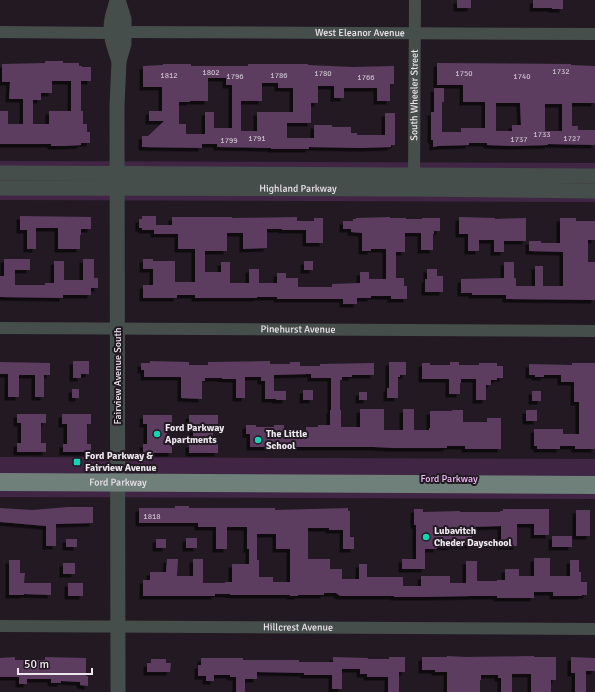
<svg xmlns="http://www.w3.org/2000/svg" width="595" height="692" font-family="Signika,sans-serif">
  <defs>
    <filter id="shadow"><feDropShadow dx="-3.5" dy="3.5" stdDeviation="0" flood-color="#0009"/></filter>
  </defs>
  <rect width="100%" height="100%" fill="#221923"/>
  <!-- green -->
  <path fill="#402644" d="M0 161 595 163V202L0 200Z
    M0 457 595 459V499L0 497Z"/>
  <!-- building -->
  <path fill="#5c3d61" fill-rule="evenodd" filter="url(#shadow)" d="M457 0H471V8H457Z
    M533 0H563V9H552V8H533Z
    M45 61H63V63H79V66H82V67H91V81H81V111H83V124H87V132H90V143H81V145L64 146H51V144H0V111H8V124H23V99H9L10 82H2V64L45 63ZM52 81H71V111H49V124H33V100H41V93H52Z
    M437 63 571 64V65L595 66V103H572V126H578V130H595V145L548 144V145L512 146 487 145V143H469V145L438 146 433 147V140H431V112H434V88H444V102H442V132H461V128H485V102H463V85H437ZM496 103H520L521 125H512V131H496ZM545 104H562V131H545Z
    M163 64H191V66H248V64H308V65L352 67 394 66V84H390V101H377V88H344V98H334V86H318V103H311V123H287V138H314V125H332V127H351V133H357V135H385V113H395V145H391V147L361 148 309 147V149H271V148L217 147V144H202V148L142 147V136H148L164 121H149V111H162V87H143V66L163 65ZM208 78H226V85H232V128H214V112H205V134H186V124H179V102H190V101H208ZM262 83H278V88H293V112H257V131H241V101H262Z
    M20 216 91 217V229H81V235H80V249H58V228H36V249H27V230H20Z
    M142 216H156V225H172V217H232V218L297 217V221H314V218H323V243H306V230H282V229H267V248L243 249V233H227V251H205V272H221V262H230V283H249V269H259V283H277V273H286V278H298V287H332V284L360 283V272H369V279H386V249H371V251H362V233L351 232V229H343V221H353V219H356V218L390 217V218H406V219H422V218H440V231H434V234H433V250H421V233H405V252H396V278H404V286H407V299H391V296H371V298H357V304H343V299H277V297H257V298H195V295H177V298H143V285H153V269H143V259H153V261H175V282H195V249H178V234H154V230H142V228H139V219H142Z
    M459 217 495 218V219L526 218V241H504V252H494V240H479V251H468V234H459Z
    M560 218H576V221H595V240H588V262H595V300L506 299V295H472V293H461V279L504 278V262H514V278H516V286H535V266H543V286H563V252L529 251V241H541V243H560Z
    M4 259H30V270H15V285H45V283H54V261H64V280H83V259H94V278H98V288H91V295H63V298L0 297V276H4Z
    M304 261H313V270H304Z
    M427 269H437V276H443V292H425V279H427Z
    M73 361H89V374H81V378H73Z
    M150 361 189 362V365H208V362L270 361V364H290V362H300V366H320V364L374 363V375H352V377H342V380H340V410H341V427H360V409H384V430H403V409H414V430H429V428H430V411H452V410H463V422H487V418H501V449H465V446H447V448H394L374 447H250V434H246V425H256V427H274V425H284V434H306V427H318V425H330V410H331V378H311V374H308L274 375V391H286V400H276V399H265V381H261V377H245V398H236V379H222V378H205V381H202V399L181 398V377H144V370H141V363H150Z
    M0 362 50 363V375H44V397H35V375H19V397H8V374H0Z
    M389 362H406V375H400V377H398V398H387V388H389Z
    M450 362H459V365H479V363H497V366H503V378H497V380H491V385H486V400H476V379H461V383H460V394H449V379H422V363H430V365H450Z
    M572 363H595V449H575V446H560V449H537V446H534V429H563V434H579V402H574V382H561V375H544V377H535V375H529V364L572 365Z
    M72 389H79V398H72Z
    M303 390H313V400H303Z
    M532 391H541V401H532Z
    M359 392H367V400H359Z
    M526 410H537V421H526Z
    M17 414H46V423H41V443H46V452H17V443H21V423H17Z
    M62 414H91V424H87V444H91V452H63V444H67V424H62Z
    M143 415H172V424H167V444H172V453H143V444H147V424H143Z
    M189 415H218V424H213V444H218V453H189V444H193V424H189Z
    M175 506H189V508H275V510L348 508V511H350V537H354V549H343V530H329V528H308V559H330V569H342V579H359V564H367V577H403V586H421V576H450V583H466V561H477V581H497V580H505V569H519V576H534V558H550V576H570V560H579V572H581V582H587V595H582V596H553V592H534V598H497V596H472L421 597H394V596H340L336 593H324V595H298V596H290V595H230V594H215V596H143V580H150V572H166L167 559H178L177 576H193V559H203V583H225V582H232V564H249V549H247V527H227V549H216V527H198V523H139V508H175ZM257 534H276V549H290V582H273V577H259V560H257Z
    M68 507H93V523L56 524V546H46V526L0 522V508L32 510Z
    M414 509H423V512L460 511V512H500V511H503V509H549V535H534V524H517V546H501V526L472 527V545H451V547L437 546V549H425V569H402V559H416V525H414Z
    M576 510H590V536H576Z
    M552 536H572V547H552Z
    M186 538H197V548H186Z
    M66 539H77V547H66Z
    M156 539H166V548H156Z
    M9 560H20V573H25L24 583H51V595L24 594V595H9Z
    M63 563H75V574H63Z
    M68 583H83V596H68Z
    M447 656 466 657 534 656V657H556V680H551V692H531V674H512V692H501V678H498V675H481V680H480V692H447V672H435V670H422V657H447Z
    M15 657V660H45V657L86 658V676H88V686L80 685V682L61 681V683H51V679H27V684H19V677H0V658Z
    M333 657 368 658V659H389V657H405V672H399V692H388V677H367V674H360V669H342V689H332V675H304V673L257 672V679H245V692H236V677H230V675H214V681H206V676H198V665H201V658H243V660H299V662H333Z
    M571 657 595 658V671H586V692H575V673H571Z
    M151 659H166V663H171L170 672H147V663H151Z"/>
  <g fill="none" stroke-linecap="round" stroke-linejoin="round">
    <!-- minor -->
    <g stroke="#464e4b" stroke-width="12">
      <path d="M0 32 112 33"/>
      <path id="s1" d="M124 32 595 34"/>
      <path id="s2" d="M414 183 415 0"/>
      <path id="s3" d="M0 328 595 331"/>
      <path id="s4" d="M0 626 595 629"/>
    </g>
    <!-- tertiary -->
    <g stroke="#464e4b" stroke-width="15">
      <path d="M117 0C116 6 113 13 112 19 109 34 114 47 119 61"/>
      <path d="M0 173 595 176"/>
      <path id="s5" d="M0 188 414 189 595 191"/>
      <path d="M118 692 117 106 119 61 124 44V19L118 0"/>
    </g>
    <!-- primary -->
    <path stroke="#6f7f7a" stroke-width="18" id="s6" d="M0 482 595 485"/>
  </g>
  <!-- markers -->
  <g fill="#13d5b3" stroke="#221923" stroke-width="1.5">
    <circle cx="157" cy="434" r="4"/>
    <circle cx="258" cy="440" r="4"/>
    <rect x="73" y="458" width="8" height="8" rx="2"/>
    <circle cx="426" cy="537" r="4"/>
  </g>
  <g text-anchor="middle" dominant-baseline="central" stroke-width="4" stroke-linejoin="round" paint-order="stroke">
    <!-- number labels -->
    <g font-size="8" fill="#c8bcca">
      <text x="561" y="71">1732</text>
      <text x="211" y="72">1802</text>
      <text x="323" y="73">1780</text>
      <text x="464" y="73">1750</text>
      <text x="169" y="75">1812</text>
      <text x="279" y="75">1786</text>
      <text x="235" y="76">1796</text>
      <text x="522" y="76">1740</text>
      <text x="366" y="77">1766</text>
      <text x="542" y="134">1733</text>
      <text x="257" y="138">1791</text>
      <text x="572" y="138">1727</text>
      <text x="519" y="139">1737</text>
      <text x="229" y="140">1799</text>
      <text x="152" y="516">1818</text>
    </g>
    <!-- street labels -->
    <g font-size="10" fill="#ece6ed" stroke="#221923">
      <text stroke="none"><textPath href="#s1" startOffset="236">West Eleanor Avenue</textPath></text>
      <text stroke="none"><textPath href="#s2" startOffset="88">South Wheeler Street</textPath></text>
      <text stroke="none"><textPath href="#s5" startOffset="298">Highland Parkway</textPath></text>
      <text stroke="none"><textPath href="#s3" startOffset="298">Pinehurst Avenue</textPath></text>
      <text transform="translate(118 376) rotate(-90)">Fairview Avenue South</text>
      <text stroke="none"><textPath href="#s6" startOffset="118">Ford Parkway</textPath></text>
      <text stroke="none"><textPath href="#s4" startOffset="298">Hillcrest Avenue</textPath></text>
    </g>
    <!-- poi labels -->
    <g font-size="10" font-weight="bold" fill="#ece6ed" stroke="#221923" text-anchor="start">
      <text x="165" y="428">Ford Parkway<tspan x="165" dy="12">Apartments</tspan></text>
      <text x="266" y="434">The Little<tspan x="266" dy="12">School</tspan></text>
      <text x="85" y="456">Ford Parkway &amp;<tspan x="85" dy="12">Fairview Avenue</tspan></text>
      <text x="434" y="531">Lubavitch<tspan x="434" dy="12">Cheder Dayschool</tspan></text>
    </g>
    <!-- park labels -->
    <g font-size="10" fill="#f3befb" stroke="#221923">
      <text x="449" y="479">Ford Parkway</text>
    </g>
  </g>
  <!-- scale -->
  <path d="M18 668v6h74v-6" fill="none" stroke="#ece6ed" stroke-width="2"/>
  <text x="24" y="668" font-size="12" fill="#ece6ed" stroke="#221923" stroke-width="3" paint-order="stroke">50 m</text>
</svg>
